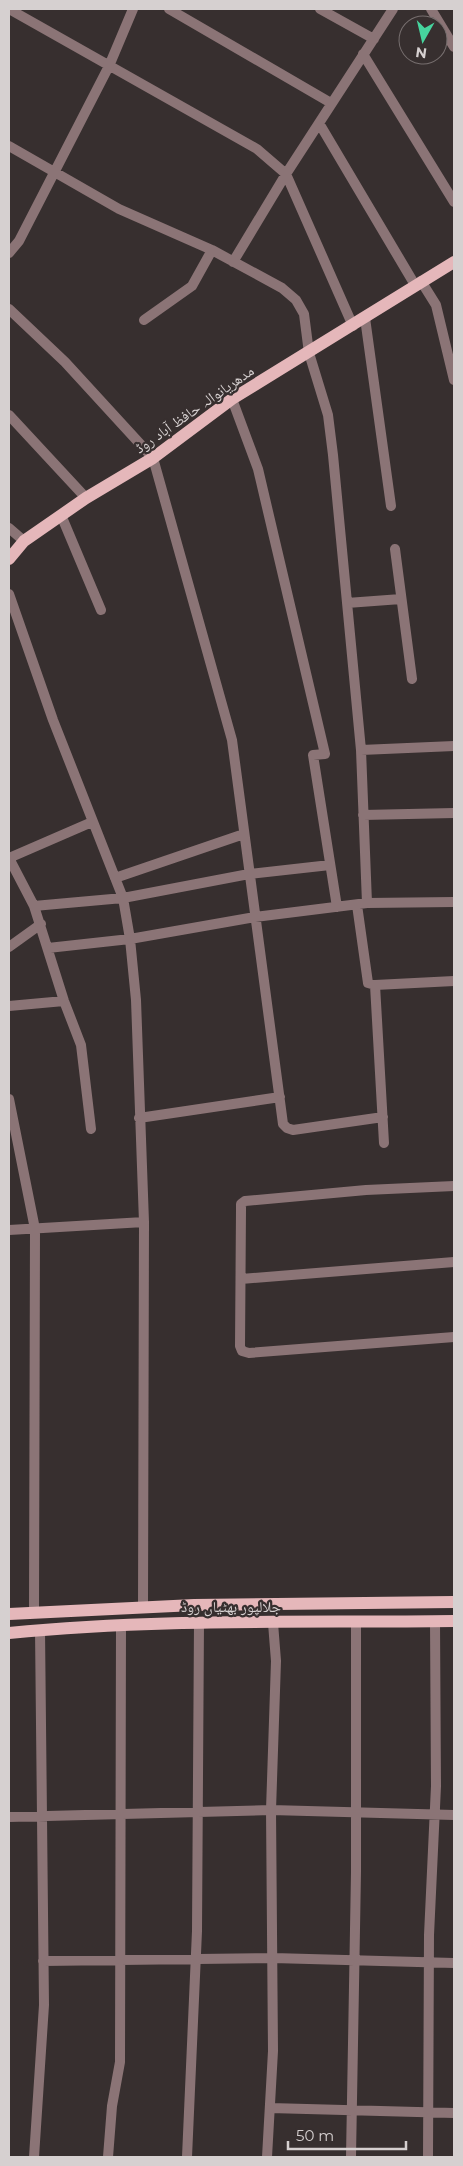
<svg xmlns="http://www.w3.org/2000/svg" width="463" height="2166" font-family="Montserrat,'Noto Naskh Arabic',sans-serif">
  <rect width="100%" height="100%" fill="#372f2f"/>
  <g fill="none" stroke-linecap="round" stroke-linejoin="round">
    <!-- street -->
    <path stroke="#8b7476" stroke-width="10" d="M9 9 257 149 286 174 353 326
      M169 9 331 103
      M320 9 374 39
      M431 9 454 47
      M363 54 454 202
      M319 123 415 285
      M9 146 119 209 212 250 282 288 296 300 304 314 309 353 328 415 333 455 361 750 367 903
      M9 253 19 241 109 66 133 9
      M233 262 286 174 393 9
      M421 281 436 305 454 380
      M9 309 65 362 153 458 232 740 283 1124 287 1128 293 1130 383 1117
      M365 318 391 506
      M144 320 192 286 212 250
      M232 399 258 469 325 754 313 755 337 907
      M9 415 86 498
      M61 515 101 610
      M9 528 24 541
      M395 549 412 679
      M9 594 53 720 123 898 130 939 136 1000 144 1222 143 1607
      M347 603 401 599
      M361 750 454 746
      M363 815 454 813
      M9 858 34 906 64 1001 81 1045 91 1129
      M9 858 92 822
      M115 878 244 834
      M357 905 368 983 375 985 454 981
      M34 906 123 898 249 874 330 865
      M9 947 41 924
      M48 948 130 939 255 917 367 903 454 902
      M375 985 384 1143
      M9 1006 64 1001
      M9 1099 35 1229 34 1612
      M139 1118 280 1097
      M454 1186 366 1190 245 1201 241 1204V1210L240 1346 242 1351 249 1353 454 1337
      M9 1230 144 1222
      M241 1279 454 1262
      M9 1817 271 1810 454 1815
      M43 1961 273 1958 454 1963
      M270 2108 454 2113
      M34 2157 44 2005 40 1630
      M108 2157 112 2106 120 2062 121 1625
      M187 2157 197 1931 199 1622
      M267 2157 273 2051 271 1810 276 1661 273 1623
      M351 2157 356 1872V1623
      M428 2157 429 1935 436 1786 435 1622"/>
    <!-- primary -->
    <path stroke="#e5b7ba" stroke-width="12" d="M9 559 24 541 86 498 153 458 232 399 454 262
      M9 1614 194 1605 454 1602
      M9 1633C157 1618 306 1623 454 1621"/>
  </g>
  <g text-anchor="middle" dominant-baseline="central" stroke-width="4.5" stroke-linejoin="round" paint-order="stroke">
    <!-- street labels -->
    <g font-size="15" fill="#d6d0d0" stroke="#372f2f">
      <text transform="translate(194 409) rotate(-35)">مدھریانوالہ حافظ آباد روڈ</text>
      <text x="231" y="1606">جلالپور بھٹیاں روڈ</text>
    </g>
  </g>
  <!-- border -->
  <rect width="463" height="2166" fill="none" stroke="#d6d0d0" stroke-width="20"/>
  <!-- north arrow -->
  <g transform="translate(423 40) rotate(188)"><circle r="24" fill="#372f2f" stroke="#776f6f"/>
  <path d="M0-4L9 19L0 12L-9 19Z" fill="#46d49e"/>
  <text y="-8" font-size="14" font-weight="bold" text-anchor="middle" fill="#d6d0d0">N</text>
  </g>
  <!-- scale -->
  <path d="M288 2141v8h118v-8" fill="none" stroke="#d6d0d0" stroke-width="2.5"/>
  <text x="296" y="2141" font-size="15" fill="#d6d0d0" stroke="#372f2f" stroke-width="4" paint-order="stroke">50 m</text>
</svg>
